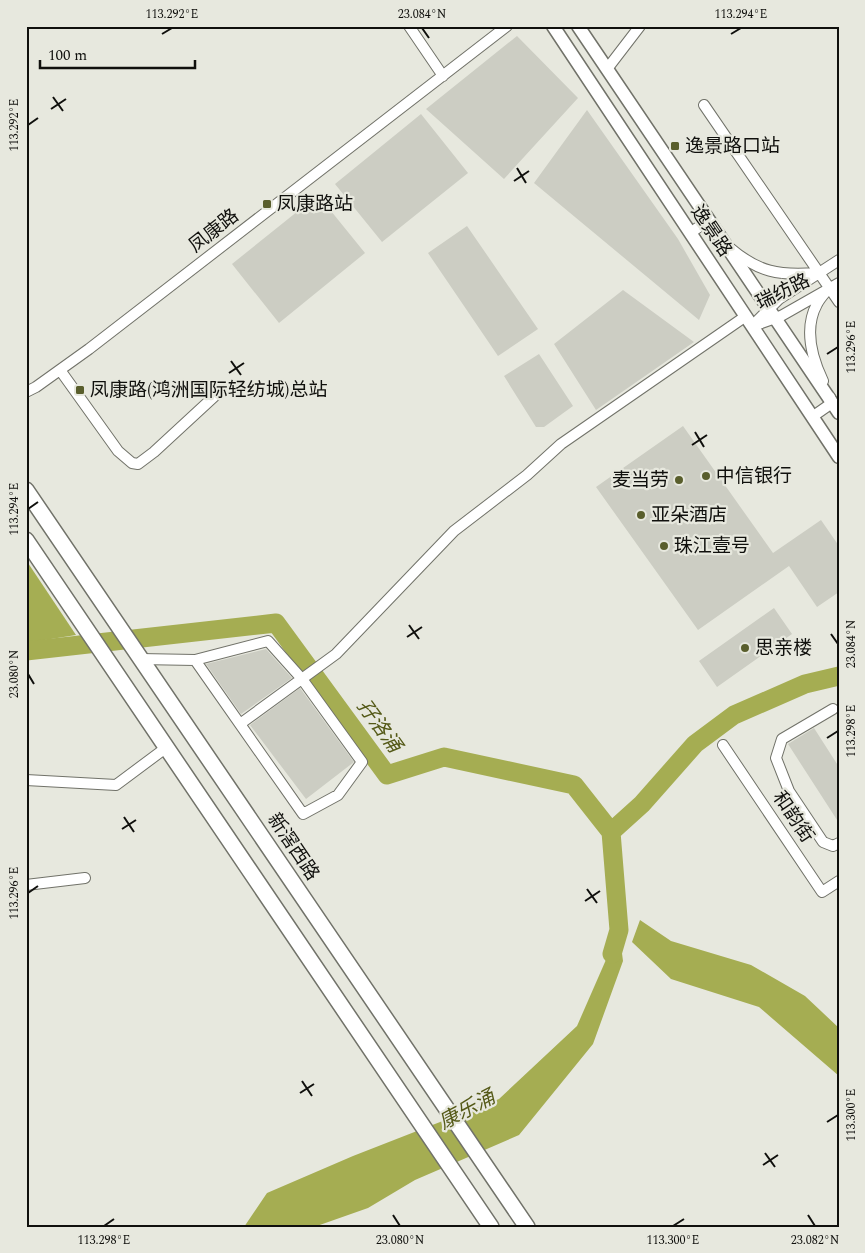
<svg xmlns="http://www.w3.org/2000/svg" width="865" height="1253" font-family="Spectral,'Noto Sans SC',serif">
  <rect width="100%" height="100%" fill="#e7e8de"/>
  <!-- forest -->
  <path fill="#a5ae53" d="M26 560 76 635 26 643Z"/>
  <!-- water -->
  <path fill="#a5ad52" d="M640 920 671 941 751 965 805 996 839 1028V1076L759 1007 671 979 632 942Z
    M619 930 623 961 593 1044 519 1135 415 1180 368 1208 314 1227H244L267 1193 353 1156 499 1099 577 1026Z"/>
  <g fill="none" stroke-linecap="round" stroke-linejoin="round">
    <!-- river -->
    <path stroke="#a5ad52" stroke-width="19" d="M26 651 276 623 387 775 444 757 574 785 611 832 619 930 612 954
      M611 832 642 804 695 744 734 715 805 684 839 676"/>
  </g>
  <!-- building -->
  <path fill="#cccdc3" d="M517 36 578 98 504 179 426 109Z
    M587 110 678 239 710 295 699 320 534 183Z
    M421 114 468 173 382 242 335 184Z
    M318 195 365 253 279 323 232 264Z
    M467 226 538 329 498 356 428 253Z
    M623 290 694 342 596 410 554 344Z
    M539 354 573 406 544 427H536L504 376Z
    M683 426 773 553 821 520 839 546V592L817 607 789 566 698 630 596 487Z
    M774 608 792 634 717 687 699 661Z
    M266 649 292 678 241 714 206 664Z
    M300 688 354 762 306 799 250 725Z
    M814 728 839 767V823L788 744Z"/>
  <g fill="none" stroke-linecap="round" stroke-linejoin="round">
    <defs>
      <path id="minor" d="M409 26 443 76
        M607 69 640 26
        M704 105 839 302
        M690 233 709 220
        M730 248C758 272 779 276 816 273
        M752 326 779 299 839 260
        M753 326 781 316 839 283
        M60 370 118 451 132 463 138 464 154 452 219 392
        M823 381C812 358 804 328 817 304 820 298 825 293 829 288
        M26 392 36 387 89 349 507 26
        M812 417 832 403 830 397
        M140 659 195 660 303 814 338 795 362 762 302 679 268 641 195 660
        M833 709 782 739 776 758 789 791 823 842 833 846 839 843
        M240 724 336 654 454 531 527 475 561 444 746 316
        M723 745 822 892 839 881
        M26 780 116 785 167 747
        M26 885 85 878"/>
      <path id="major" d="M553 26 839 457
        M578 26 839 413"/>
      <path id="highway" d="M26 490 527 1227
        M26 540 491 1227"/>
    </defs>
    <!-- minor casing -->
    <use href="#minor" stroke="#717269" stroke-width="12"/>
    <!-- major casing -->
    <use href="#major" stroke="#717269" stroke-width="15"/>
    <!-- highway casing -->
    <use href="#highway" stroke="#717269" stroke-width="18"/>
    <!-- minor -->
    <use href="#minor" stroke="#fff" stroke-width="10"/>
    <!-- major -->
    <use href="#major" stroke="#fff" stroke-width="12"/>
    <!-- highway -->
    <use href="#highway" stroke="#fff" stroke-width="15"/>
  </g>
  <!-- ticks -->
  <path fill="none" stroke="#10100d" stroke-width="2" d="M422 28 429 38M162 34 172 28M731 34 741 28M53 97 63 111M51 109 66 99M28 125 38 118M517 168 526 183M514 181 529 171M827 354 838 347M231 361 241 375M229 373 244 363M695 432 704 447M692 445 707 435M28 509 38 502M409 625 419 639M831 634 838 644M407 637 422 627M28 674 34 684M827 738 838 731M124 817 134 832M122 829 136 820M587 889 597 903M28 893 38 886M585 901 600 891M302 1081 312 1096M300 1093 314 1084M827 1122 838 1115M765 1153 775 1167M763 1165 778 1155M393 1215 400 1226M808 1215 815 1226M104 1226 114 1219M673 1226 684 1219"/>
  <!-- markers -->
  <g fill="#595e2c" stroke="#e7e8de" stroke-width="2">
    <rect x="670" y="141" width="10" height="10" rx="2.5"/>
    <rect x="262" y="199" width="10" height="10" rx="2.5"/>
    <rect x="75" y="385" width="10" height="10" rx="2.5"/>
    <circle cx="706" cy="476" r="5"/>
    <circle cx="679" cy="480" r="5"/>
    <circle cx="641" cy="515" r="5"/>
    <circle cx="664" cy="546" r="5"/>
    <circle cx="745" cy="648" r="5"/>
  </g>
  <g text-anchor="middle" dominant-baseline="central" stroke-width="4.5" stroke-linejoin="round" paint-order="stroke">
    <!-- poi labels -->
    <g font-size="19" fill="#10100d" stroke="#e7e8de" text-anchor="start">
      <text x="685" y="146">逸景路口站</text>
      <text x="277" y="204">凤康路站</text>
      <text x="90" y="390">凤康路(鸿洲国际轻纺城)总站</text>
      <text x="716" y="476">中信银行</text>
      <text x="669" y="480" text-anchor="end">麦当劳</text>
      <text x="651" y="515">亚朵酒店</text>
      <text x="674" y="546">珠江壹号</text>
      <text x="755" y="648">思亲楼</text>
    </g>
    <!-- street labels -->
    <g font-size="19" fill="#10100d" stroke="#e7e8de">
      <text transform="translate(214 231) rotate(-38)">凤康路</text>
      <text transform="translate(711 231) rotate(56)">逸景路</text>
      <text transform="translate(783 292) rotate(-26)">瑞纺路</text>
      <text transform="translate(793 817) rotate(56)">和韵街</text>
      <text transform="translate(293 847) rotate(56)">新滘西路</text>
    </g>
    <!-- water labels -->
    <g font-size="20" font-style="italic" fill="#545917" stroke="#e7e8de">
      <text transform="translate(379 726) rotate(54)">孖洛涌</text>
      <text transform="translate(467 1110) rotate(-28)">康乐涌</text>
    </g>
  </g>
  <!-- border -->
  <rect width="865" height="1253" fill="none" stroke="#e7e8de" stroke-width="55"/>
  <!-- scale -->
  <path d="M40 60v8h155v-8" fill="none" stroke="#10100d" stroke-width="2.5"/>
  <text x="48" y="60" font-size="15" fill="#10100d" stroke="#e7e8de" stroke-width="4" paint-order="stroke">100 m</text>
  <rect x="28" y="28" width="810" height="1198" fill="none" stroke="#10100d" stroke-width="2"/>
  <g font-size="12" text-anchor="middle" fill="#10100d">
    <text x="172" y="18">113.292°E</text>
    <text x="422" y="18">23.084°N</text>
    <text x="741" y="18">113.294°E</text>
    <text transform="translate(14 125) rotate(-90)" y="4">113.292°E</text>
    <text transform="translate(851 347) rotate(-90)" y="4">113.296°E</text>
    <text transform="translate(14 509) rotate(-90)" y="4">113.294°E</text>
    <text transform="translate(851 644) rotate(-90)" y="4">23.084°N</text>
    <text transform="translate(14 674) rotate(-90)" y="4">23.080°N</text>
    <text transform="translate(851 731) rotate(-90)" y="4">113.298°E</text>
    <text transform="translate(14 893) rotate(-90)" y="4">113.296°E</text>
    <text transform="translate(851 1115) rotate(-90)" y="4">113.300°E</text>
    <text x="104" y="1244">113.298°E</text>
    <text x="400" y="1244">23.080°N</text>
    <text x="673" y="1244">113.300°E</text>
    <text x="815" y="1244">23.082°N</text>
  </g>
</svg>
